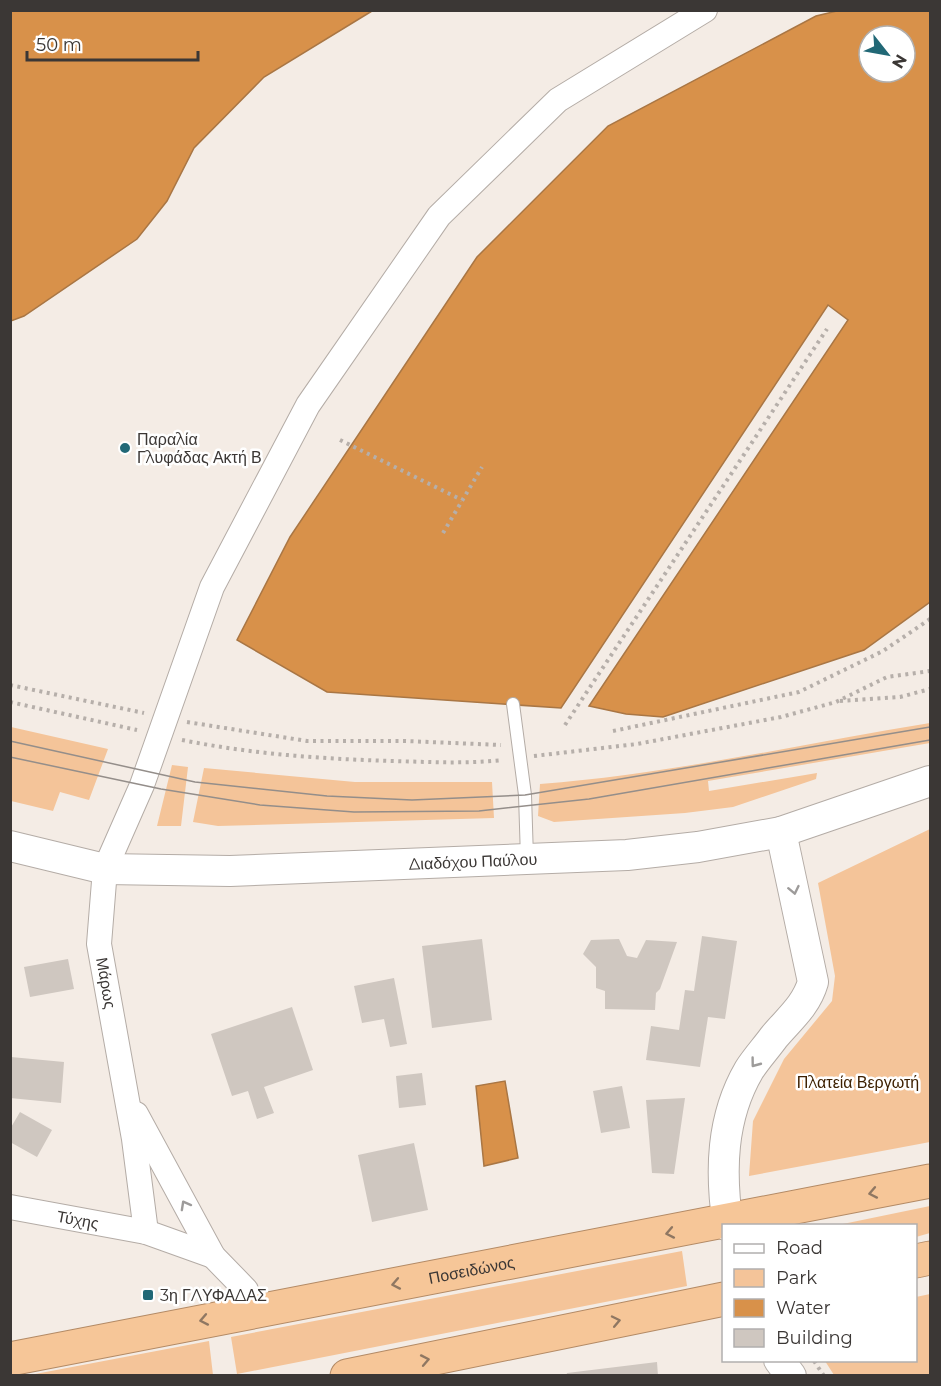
<svg xmlns="http://www.w3.org/2000/svg" width="941" height="1386" font-family="Montserrat,sans-serif">
  <rect width="100%" height="100%" fill="#f4ece5"/>
  <!-- green -->
  <path fill="#f4c499" d="M930 723V743L708 781 709 791 817 773 816 779 733 807 685 813 554 822 538 816 540 784C671 774 801 744 930 723Z
    M11 727 108 749 89 800 60 792 53 811 11 801Z
    M172 765 188 767 181 826H157Z
    M204 768 355 782H492L494 818 218 826 193 822Z
    M930 829V1142L749 1176 753 1121 784 1059 832 1001 835 976 818 883Z
    M930 1206V1233L916 1237V1226L838 1225Z
    M682 1251 687 1286 237 1374 231 1337Z
    M930 1294V1375H834L825 1361 916 1360V1297Z
    M209 1341 213 1375H30Z"/>
  <!-- water -->
  <path fill="#d8914a" stroke="#a97644" stroke-width="1.5" fill-rule="evenodd" d="M11 10H372V11L264 77 194 148 167 201 137 239 24 316 11 321Z
    M841 10 930 11V602L864 650 663 717 626 714 589 706 848 320 828 305 561 708 327 692 237 640 290 537 477 257 608 126 816 16ZM869 36H905V72H869Z
    M505 1081 518 1158 484 1166 476 1086Z"/>
  <!-- building -->
  <path fill="#cfc7c0" d="M702 936 737 941 725 1019 708 1017 700 1067 646 1060 651 1026 679 1030 685 990 694 991Z
    M482 939 492 1020 432 1028 422 946Z
    M619 939 627 956 637 958 646 940 677 942 660 989 656 993 655 1010 605 1009V991L596 988V967L583 954 591 940Z
    M68 959 74 989 30 997 24 967Z
    M394 978 407 1044 390 1047 384 1019 362 1023 354 986Z
    M292 1007 313 1070 264 1087 274 1113 257 1119 248 1091 232 1096 211 1034Z
    M11 1057 64 1062 61 1103 10 1098Z
    M422 1073 426 1105 399 1108 396 1076Z
    M622 1086 630 1128 601 1133 593 1091Z
    M685 1098 674 1174 652 1173 646 1100Z
    M20 1112 52 1130 37 1157 10 1142V1129Z
    M414 1143 428 1210 372 1222 358 1155Z
    M657 1362 658 1376H566L567 1373Z"/>
  <g fill="none" stroke-linecap="round" stroke-linejoin="round">
    <defs>
      <path id="service" d="M513 704 525 795 527 858"/>
      <g id="minor">
        <path d="M136 1114 213 1256 246 1290 252 1311"/>
        <path id="s1" d="M10 1207 146 1232 213 1256"/>
        <path d="M146 1232 134 1139 99 944 105 869 142 785 212 587 308 405 439 216 558 100 705 10"/>
      </g>
      <g id="tertiary">
        <path id="s2" d="M10 846 105 869 230 871 627 855 698 847 781 832 930 781"/>
        <path d="M728 1226C720 1172 721 1118 749 1070 756 1059 766 1048 774 1037 789 1019 806 1006 813 982L781 832"/>
        <path d="M779 1360 791 1376"/>
      </g>
      <g id="trunk">
        <path d="M916 1261 930 1258"/>
        <path id="s3" d="M10 1359 930 1181"/>
        <path d="M347 1376 724 1299"/>
      </g>
    </defs>
    <!-- service casing -->
    <use href="#service" stroke="#b4aca6" stroke-width="14"/>
    <!-- minor casing -->
    <use href="#minor" stroke="#b4aca6" stroke-width="26"/>
    <!-- tertiary casing -->
    <use href="#tertiary" stroke="#b4aca6" stroke-width="32"/>
    <!-- trunk casing -->
    <use href="#trunk" stroke="#b38a65" stroke-width="35"/>
    <!-- path -->
    <path stroke="#b6afaa" stroke-width="4" stroke-dasharray="3 4.5" stroke-linecap="butt" d="M340 440 462 500
      M443 533 482 467
      M10 685 144 713
      M840 701 900 697 930 689
      M10 702 137 730
      M187 722 307 741H406L501 745
      M565 725 827 329
      M613 731 799 692 883 651 930 619
      M182 740C252 754 322 759 393 761 430 762 466 764 503 760
      M534 756 637 744 781 717 836 702 887 677 930 671
      M814 1361 824 1376"/>
    <!-- service -->
    <use href="#service" stroke="#fff" stroke-width="12"/>
    <!-- minor -->
    <use href="#minor" stroke="#fff" stroke-width="24"/>
    <!-- tertiary -->
    <use href="#tertiary" stroke="#fff" stroke-width="30"/>
    <!-- trunk -->
    <use href="#trunk" stroke="#f6c698" stroke-width="33"/>
    <!-- tram -->
    <path stroke="#948e8a" stroke-width="1.5" d="M10 741 195 782 327 796 412 800 525 795 930 727
      M10 757 161 789 260 805 354 812 479 811 589 799 930 740"/>
  </g>
  <!-- one-way arrows -->
  <defs><path id="oneway-chevron" d="M-2-3.5L2.5 0L-2 3.5" fill="none" stroke-width="1.6" stroke-linecap="round" stroke-linejoin="round" transform="scale(1.5)"/></defs>
  <g stroke="#9d9b9a">
    <use href="#oneway-chevron" transform="translate(794 890) rotate(78)"/>
    <use href="#oneway-chevron" transform="translate(755 1063) rotate(127)"/>
    <use href="#oneway-chevron" transform="translate(185 1205) rotate(-119)"/>
  </g>
  <g stroke="#8f7762">
    <use href="#oneway-chevron" transform="translate(873 1193) rotate(169)"/>
    <use href="#oneway-chevron" transform="translate(670 1233) rotate(169)"/>
    <use href="#oneway-chevron" transform="translate(396 1284) rotate(169)"/>
    <use href="#oneway-chevron" transform="translate(204 1320) rotate(169)"/>
    <use href="#oneway-chevron" transform="translate(616 1321) rotate(-12)"/>
    <use href="#oneway-chevron" transform="translate(425 1360) rotate(-11)"/>
  </g>
  <!-- markers -->
  <g fill="#216876" stroke="#fff" stroke-width="2">
    <circle cx="125" cy="448" r="6"/>
    <rect x="142" y="1289" width="12" height="12" rx="3"/>
  </g>
  <g text-anchor="middle" dominant-baseline="central" stroke-width="5" stroke-linejoin="round" paint-order="stroke">
    <!-- poi labels -->
    <g font-size="16" fill="#3b3735" stroke="#fff" text-anchor="start">
      <text x="137" y="439">Παραλία<tspan x="137" dy="18">Γλυφάδας Ακτή Β</tspan></text>
      <text x="160" y="1295">3η ΓΛΥΦΑΔΑΣ</text>
    </g>
    <!-- street labels -->
    <g font-size="16" fill="#3b3735" stroke="#fff">
      <text stroke="none"><textPath href="#s2" startOffset="466">Διαδόχου Παύλου</textPath></text>
      <text transform="translate(106 983) rotate(80)">Μάρως</text>
      <text stroke="none"><textPath href="#s1" startOffset="69">Τύχης</textPath></text>
      <text stroke="none"><textPath href="#s3" startOffset="470">Ποσειδώνος</textPath></text>
    </g>
    <!-- park labels -->
    <g font-size="16" fill="#3e2102" stroke="#fff">
      <text x="858" y="1082">Πλατεία Βεργωτή</text>
    </g>
  </g>
  <!-- border -->
  <rect width="941" height="1386" fill="none" stroke="#3b3735" stroke-width="24"/>
  <!-- legend -->
  <rect x="722" y="1224" width="195" height="138" fill="#ffffff" stroke="#b1afae" stroke-width="1.5"/>
  <rect x="734" y="1244" width="30" height="9" fill="#ffffff" stroke="#b1afae" stroke-width="1.5"/>
  <text x="776" y="1254" font-size="18" fill="#3b3735">Road</text>
  <rect x="734" y="1269" width="30" height="18" fill="#f4c499" stroke="#b1afae" stroke-width="1.5"/>
  <text x="776" y="1284" font-size="18" fill="#3b3735">Park</text>
  <rect x="734" y="1299" width="30" height="18" fill="#d8914a" stroke="#b1afae" stroke-width="1.5"/>
  <text x="776" y="1314" font-size="18" fill="#3b3735">Water</text>
  <rect x="734" y="1329" width="30" height="18" fill="#cfc7c0" stroke="#b1afae" stroke-width="1.5"/>
  <text x="776" y="1344" font-size="18" fill="#3b3735">Building</text>
  <!-- north arrow -->
  <g transform="translate(887 54) rotate(121)"><circle r="28" fill="#ffffff" stroke="#b1afae" stroke-width="1.5"/>
  <path d="M0-4.5L10 22L0 15L-10 22Z" fill="#216876"/>
  <text y="-9" font-size="16" font-weight="bold" text-anchor="middle" fill="#3b3735">N</text>
  </g>
  <!-- scale -->
  <path d="M27 51v9h171v-9" fill="none" stroke="#3b3735" stroke-width="3"/>
  <text x="36" y="51" font-size="18" fill="#3b3735" stroke="#ffffff" stroke-width="4.5" paint-order="stroke">50 m</text>
</svg>
